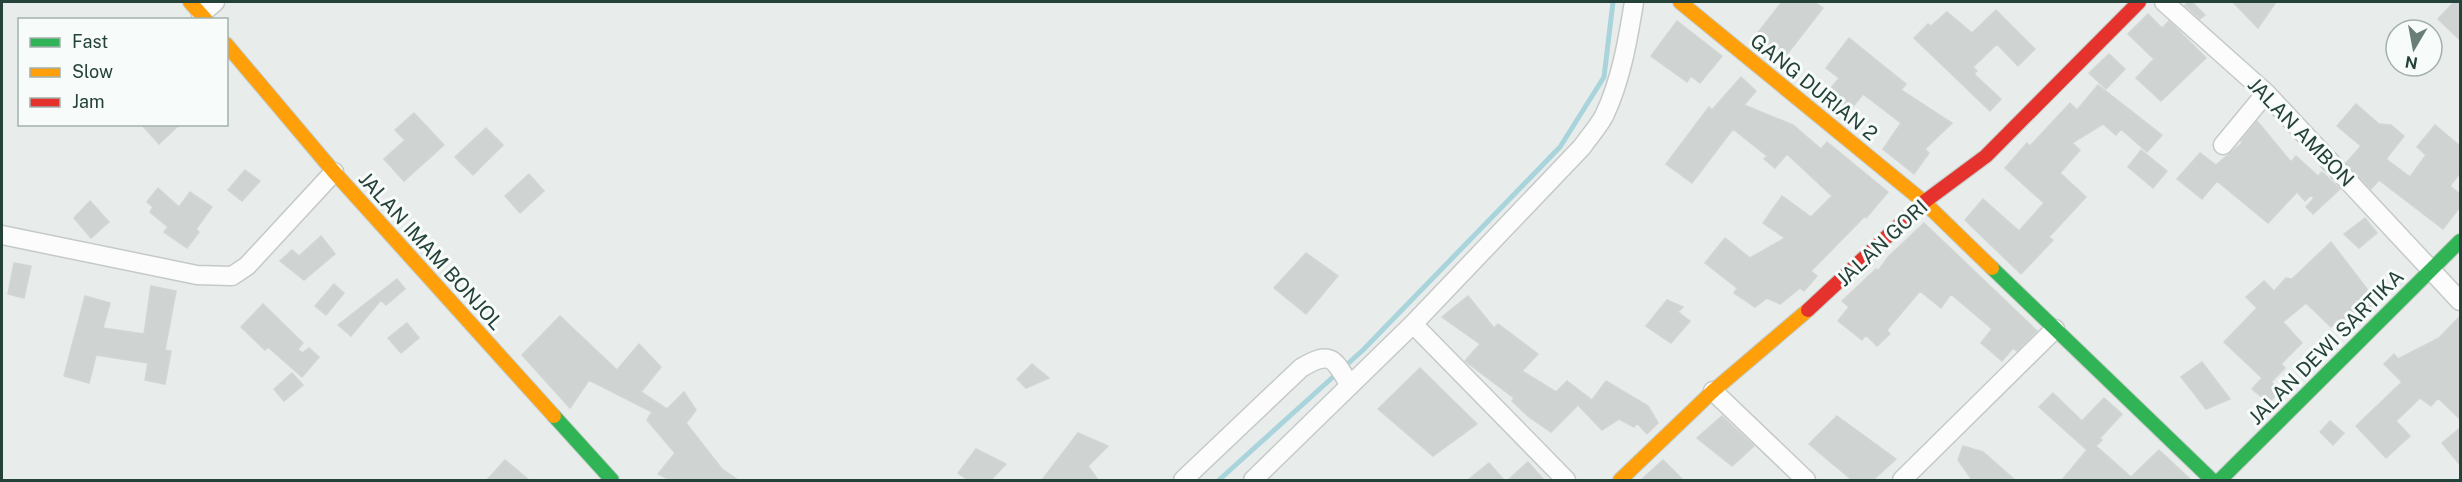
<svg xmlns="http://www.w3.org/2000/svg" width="2462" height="482" font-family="'Public Sans',sans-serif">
  <rect width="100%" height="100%" fill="#e8edeb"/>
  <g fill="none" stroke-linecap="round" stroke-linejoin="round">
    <!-- stream -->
    <path stroke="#a9d4db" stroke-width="5" d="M1219 480 1363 350 1560 147 1604 77 1613 2"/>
  </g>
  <!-- building -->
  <path fill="#cfd4d2" stroke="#d1d6d4" stroke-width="1.5" d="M1782 2H1814L1823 8 1781 62 1752 40Z
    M2189 2H2192L2205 15 2200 19 2185 5Z
    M2233 2H2276L2258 28Z
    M2454 2H2460V40L2438 19Z
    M1996 10 2035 49 2018 66 1997 44 1973 67 1977 71 1974 74 2001 99 1990 111 1914 38 1928 24 1931 26 1947 12 1972 33Z
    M2148 14 2162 28 2169 21 2206 58 2161 101 2136 78 2154 59 2128 34Z
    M1677 21 1722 56 1700 83 1691 76 1687 82 1651 56Z
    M1849 38 1906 84 1901 90 1952 123 1925 149 1929 153 1914 174 1883 149 1901 123 1863 94 1847 114 1825 96 1839 78 1826 68Z
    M2109 54 2125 69 2106 89 2089 73Z
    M1741 77 1756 91 1744 105 1793 125 1821 149 1827 142 1888 192 1866 218 1865 216 1811 271 1817 276 1804 291 1800 288 1780 304 1767 298 1755 307 1734 293 1737 288 1705 263 1725 238 1750 258 1785 238 1763 223 1782 196 1811 217 1832 196 1787 154 1775 168 1764 159 1767 156 1733 129 1692 183 1666 164 1709 107 1712 110Z
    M2098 85 2162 135 2147 152 2121 129 2116 135 2103 124 2072 143 2080 150 2060 173 2086 197 2049 237 2053 240 2021 274 1965 220 1983 199 2019 231 2044 203 2005 168 2027 143 2030 146 2070 103 2077 110Z
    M2356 104 2379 124 2391 125 2404 136 2386 159 2410 177 2426 155 2417 147 2435 125 2460 146V173L2450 186 2460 194V207L2443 229 2379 180 2371 189 2346 163 2361 146 2337 126Z
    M414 113 444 145 404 181 384 159 405 140 395 130Z
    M2257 121 2291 162 2296 156 2318 176 2322 172 2340 189 2313 214 2306 207 2314 198 2311 195 2305 201 2297 192 2268 223 2217 181 2202 199 2177 179 2200 153 2216 165 2242 143 2241 141Z
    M141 124H180L159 144Z
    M486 128 503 145 473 175 455 157Z
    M2141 150 2167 171 2153 188 2128 167Z
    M245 170 260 181 242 201 228 190Z
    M529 174 544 191 520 213 505 196Z
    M158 188 179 207 190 192 212 207 196 229 199 232 187 248 164 232 168 227 150 212 153 207 147 202Z
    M90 201 109 222 91 238 74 218Z
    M2365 218 2377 233 2359 248 2344 234Z
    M1924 223 2037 331 2017 351 2013 348 2002 361 1981 343 1992 329 1951 294 1941 308 1920 291 1887 330 1890 334 1877 346 1866 335 1862 340 1838 321 1849 307 1842 301 1876 269 1878 271 1888 257Z
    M321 236 335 254 304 280 280 261 292 250 299 256Z
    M2331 242 2377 302 2347 332 2337 320 2331 327 2306 303 2283 322 2302 343 2281 364 2285 368 2271 382 2280 390 2269 403 2252 389 2262 378 2224 342 2257 308 2246 297 2264 281 2274 291 2286 278 2292 279Z
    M1306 253 1338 276 1306 314 1274 288Z
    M14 263 31 266 24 298 8 294Z
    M397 279 405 289 386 305 381 300 351 336 338 325Z
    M334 284 344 293 326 315 315 306Z
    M151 286 176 291 165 350 171 351 165 384 145 380 148 363 96 355 89 383 64 376 85 296 110 303 103 328 144 334Z
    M1468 296 1494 328 1498 324 1538 354 1522 371 1556 392 1567 381 1592 400 1606 381 1648 406 1658 423 1647 434 1637 423 1634 427 1619 419 1602 430 1578 405 1551 432 1529 417 1512 401 1514 398 1465 361 1480 344 1442 317Z
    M1667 300 1683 307 1678 312 1690 321 1671 343 1646 326Z
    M263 304 303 343 298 349 302 353 309 348 319 357 302 377 268 347 265 350 241 327Z
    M560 316 617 370 639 344 661 367 641 392 667 409 684 392 696 410 686 423 722 469 738 480H670L658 474 675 453 647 420 652 412 589 380 570 408 522 355Z
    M2460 316V419L2438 398 2431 406 2420 398 2396 421 2410 436 2386 458 2356 426 2402 382 2384 364 2394 354 2398 359 2439 338Z
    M407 323 419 338 401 353 388 338Z
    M2202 362 2230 399 2206 409 2181 377Z
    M1032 364 1049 378 1026 388 1017 379Z
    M1420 368 1477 424 1433 456 1378 409Z
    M292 373 303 385 284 401 274 389Z
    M2053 393 2082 421 2104 398 2122 414 2100 438 2102 440 2096 446 2131 477 2159 450 2191 480H2062L2087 450 2039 407Z
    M1722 416 1754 446 1732 466 1697 438Z
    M1837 416 1896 459 1873 480H1852L1809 444Z
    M2330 421 2344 433 2333 445 2320 432Z
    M2460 428V465L2442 443Z
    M1078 433 1108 446 1088 466 1098 480H1042Z
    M1963 446 1983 452 2015 480H1972L1958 460Z
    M976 449 1006 464 991 480H968L958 473Z
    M505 460 529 480H487Z
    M1663 460 1683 480H1641Z
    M1528 462 1544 480H1508Z
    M1489 463 1504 480H1468Z"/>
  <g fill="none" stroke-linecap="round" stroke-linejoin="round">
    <defs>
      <path id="street" d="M2164 2 2266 93 2460 301
        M201 14 215 2
        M2223 145 2266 93
        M2 235 197 275 232 276 247 266 334 172
        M1413 324 1566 480
        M1713 391 1806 480
        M1183 480 1301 368C1331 350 1334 358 1350 386
        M1253 480 1413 324 1582 147C1589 137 1598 127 1604 116 1621 81 1628 39 1634 2
        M1902 480 2055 329"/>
      <path id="fast" d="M1992 268 2212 480
        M554 416 612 480
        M2220 480 2460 241"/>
      <path id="slow" d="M190 2 206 20
        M1680 2 1924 202 1992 268
        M226 44 334 172 554 416
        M1620 480 1713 391 1808 310"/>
      <path id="jam" d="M1808 310 1924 202 1986 156 2139 2"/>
    </defs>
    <!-- street casing -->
    <use href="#street" stroke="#c5cac8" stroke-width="21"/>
    <!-- fast casing -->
    <use href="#fast" stroke="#c3cbc8" stroke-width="16"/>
    <!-- slow casing -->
    <use href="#slow" stroke="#c3cbc8" stroke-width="16"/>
    <!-- jam casing -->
    <use href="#jam" stroke="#c3cbc8" stroke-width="16"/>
    <!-- street -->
    <use href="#street" stroke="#fcfcfc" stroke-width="18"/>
    <!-- fast -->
    <use href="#fast" stroke="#30b455" stroke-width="14"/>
    <!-- slow -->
    <use href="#slow" stroke="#ff9f0a" stroke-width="14"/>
    <!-- jam -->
    <use href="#jam" stroke="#e5322d" stroke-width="14"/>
  </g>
  <g text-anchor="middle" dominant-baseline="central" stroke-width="6" stroke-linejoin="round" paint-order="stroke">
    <!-- street labels -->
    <g font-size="20" fill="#24423a" stroke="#f7fbf9">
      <text transform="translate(1814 87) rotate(39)">GANG DURIAN 2</text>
      <text transform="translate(2301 132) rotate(46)">JALAN AMBON</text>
      <text transform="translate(1882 243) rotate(-43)">JALAN GORI</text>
      <text transform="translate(431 251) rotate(48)">JALAN IMAM BONJOL</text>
      <text transform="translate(2326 347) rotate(-45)">JALAN DEWI SARTIKA</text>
    </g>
  </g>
  <!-- border -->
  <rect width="2462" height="482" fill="none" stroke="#24423a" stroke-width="6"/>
  <!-- legend -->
  <rect x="18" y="18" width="210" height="108" fill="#f7fbf9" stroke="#a3b1ad" stroke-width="1.5"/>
  <rect x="30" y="38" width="30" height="9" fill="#30b455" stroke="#a3b1ad" stroke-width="1.5"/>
  <text x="72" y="48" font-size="18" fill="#24423a">Fast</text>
  <rect x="30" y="68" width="30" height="9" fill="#ff9f0a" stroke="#a3b1ad" stroke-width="1.5"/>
  <text x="72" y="78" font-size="18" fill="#24423a">Slow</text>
  <rect x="30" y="98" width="30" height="9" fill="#e5322d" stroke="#a3b1ad" stroke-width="1.5"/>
  <text x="72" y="108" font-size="18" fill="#24423a">Jam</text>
  <!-- north arrow -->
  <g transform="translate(2414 48) rotate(190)"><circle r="28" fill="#f7fbf9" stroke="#a3b1ad" stroke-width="1.5"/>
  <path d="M0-4.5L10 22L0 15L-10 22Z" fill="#697e78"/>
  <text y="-9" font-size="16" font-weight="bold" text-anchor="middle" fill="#24423a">N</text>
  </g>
</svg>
